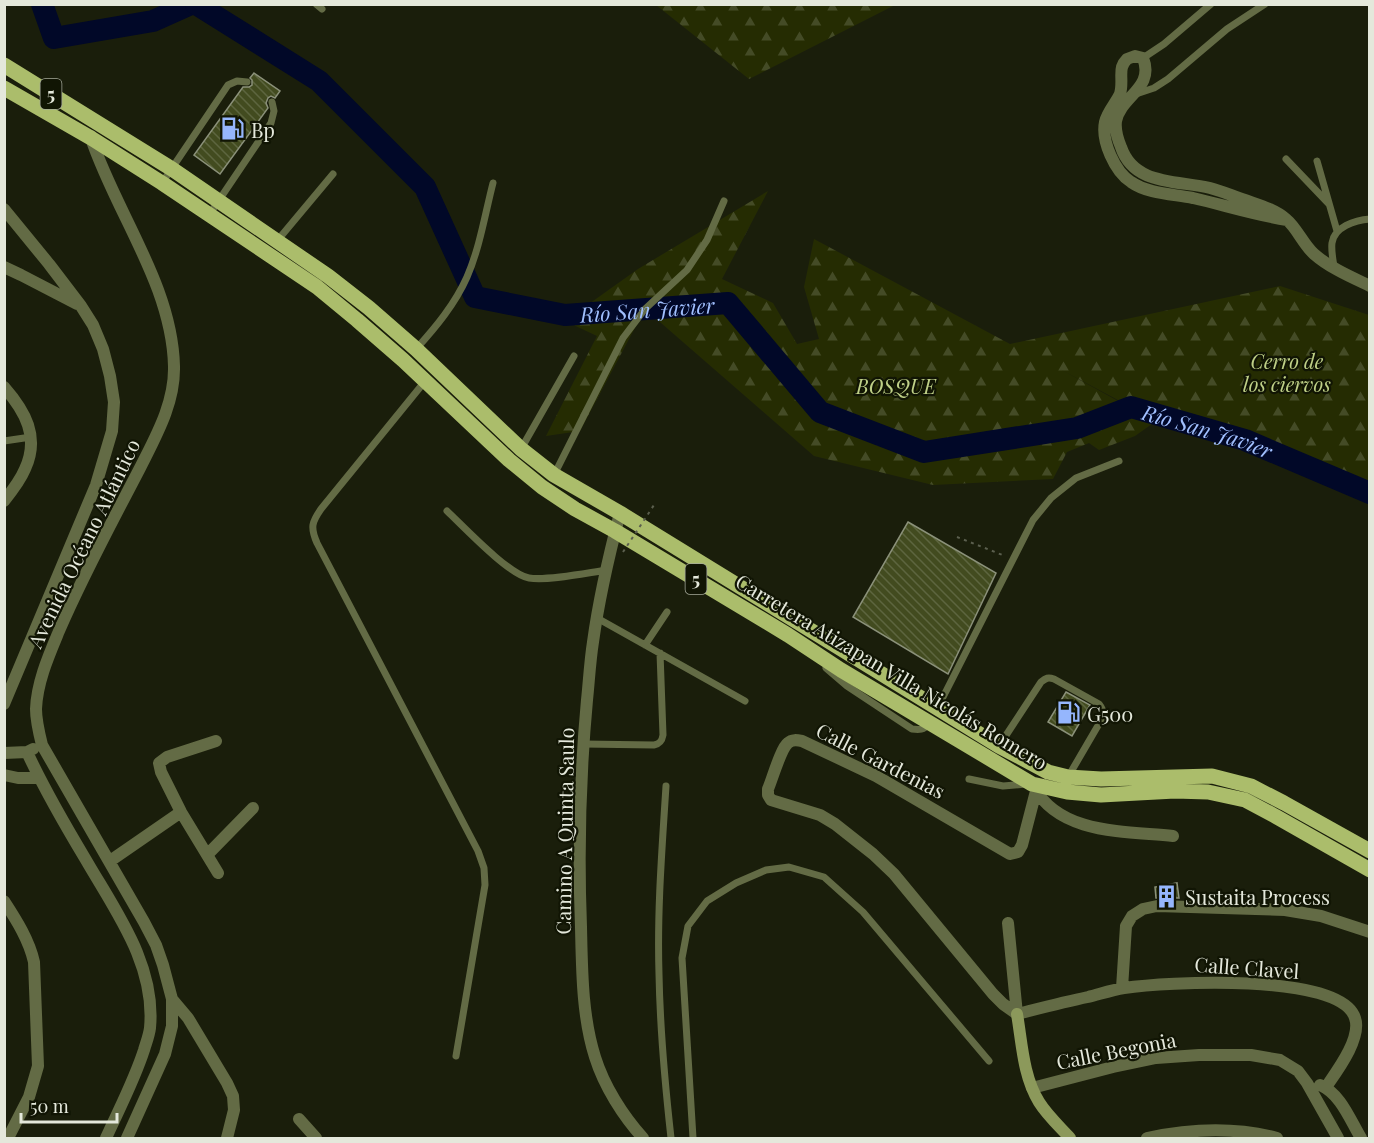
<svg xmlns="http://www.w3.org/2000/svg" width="1374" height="1143" font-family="'Playfair Display',serif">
  <defs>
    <pattern id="forest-firs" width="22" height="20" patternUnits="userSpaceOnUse" patternTransform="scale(1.5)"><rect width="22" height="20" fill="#252c02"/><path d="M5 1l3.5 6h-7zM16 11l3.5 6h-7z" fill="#444b26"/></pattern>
    <pattern id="building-back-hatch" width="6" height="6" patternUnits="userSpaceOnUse" patternTransform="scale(1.5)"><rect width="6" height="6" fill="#424b1f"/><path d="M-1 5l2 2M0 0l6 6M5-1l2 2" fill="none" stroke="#5d653f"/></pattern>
  </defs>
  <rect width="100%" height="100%" fill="#1a1e0b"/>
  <!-- forest -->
  <path fill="url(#forest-firs)" d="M656 5H895L749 79Z
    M768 191 722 279 773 303 797 344 819 339 804 287 814 239 1010 344 1280 286 1369 315V493L1245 440 1131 407 1058 368 1129 407 1159 419 1135 436 1099 450 1089 443 1067 452 1053 479 933 485 814 456 645 309 580 431 546 436 597 336 565 321 638 269Z"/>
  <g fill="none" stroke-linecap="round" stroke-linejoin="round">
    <!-- river -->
    <g stroke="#010828" stroke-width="22">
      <path d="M42 4 54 38 153 21 191 4"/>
      <path id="s1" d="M196 4 319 81 425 187 475 297 565 315 728 303 820 412 924 452 1077 428 1131 407 1245 440 1370 493"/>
    </g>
  </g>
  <!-- building -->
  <path fill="url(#building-back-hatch)" stroke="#8b917a" stroke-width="1.5" d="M254 73 280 91 275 98 271 96 268 98 266 103 268 108 220 174 194 155 243 87H249L252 85V80L250 78Z
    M908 522 996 573 948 674 853 617Z
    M1066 692 1090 705 1072 736 1048 722Z
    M1177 883 1179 898H1156L1155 887Z"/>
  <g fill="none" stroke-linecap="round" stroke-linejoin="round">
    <!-- path -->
    <path stroke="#5b5f4e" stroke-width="2" stroke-dasharray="3 4.5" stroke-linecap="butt" d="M957 537 1005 556"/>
    <!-- lane -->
    <path stroke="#636b45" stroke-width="7" d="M316 4 322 9
      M1143 58 1164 44 1211 4
      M1136 94 1154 88 1168 79 1227 29 1265 4
      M1286 159 1329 204
      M1317 161 1337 231
      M162 183 228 85 237 81 247 82
      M209 215 271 123 274 111 272 102
      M277 241 333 174
      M1334 267C1333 260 1331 250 1332 243 1334 227 1355 220 1370 219
      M416 349C436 327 455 304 467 277 480 247 485 214 493 183
      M426 380 321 509C312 522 310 527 317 543L478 851 484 868 485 885 456 1056
      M4 441 31 437
      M521 449 574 356
      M554 475 623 338 645 309 687 270 707 240 724 201
      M447 511C463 526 509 575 529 578 548 581 586 573 607 570
      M597 618 745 701
      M645 645 667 612
      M826 668 847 686 912 729C919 730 924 730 929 724
      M937 709 1033 520 1051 498 1076 478 1119 461
      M583 744 654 745C660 744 662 741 663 735L660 653
      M999 746 1041 682C1046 678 1048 677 1054 679L1099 704C1103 709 1104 712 1103 717L1068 777
      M969 779 1003 786 1026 784
      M666 786C662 849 657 911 659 974 660 1029 665 1084 671 1138
      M693 1138 682 958 688 926 707 901 736 883 766 870 789 867 824 877 863 912 989 1061"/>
    <!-- street -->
    <path stroke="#636b45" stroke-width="12" d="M91 136V138C116 213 172 285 174 366 175 403 156 436 140 468 112 522 83 575 59 631 49 655 37 682 36 709 36 721 39 733 42 745L144 922 156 945 163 965 172 999V1026L165 1054 127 1138
      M4 209 49 264 81 306 93 325 103 349 110 376 114 402 112 431 96 485 4 704
      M1287 220C1255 215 1224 205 1193 198 1173 194 1148 194 1131 182 1115 172 1101 141 1105 122 1107 112 1116 103 1120 94 1123 84 1120 74 1122 67 1123 64 1125 61 1127 59L1135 56 1143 58C1155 88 1121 96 1116 121 1115 129 1118 140 1121 147 1134 186 1178 180 1210 188 1222 191 1233 196 1245 200 1259 205 1274 209 1286 219 1297 228 1303 244 1314 254 1330 268 1351 277 1370 286
      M4 267 21 275 77 304
      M4 387C25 411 40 437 25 469 20 481 12 491 4 501
      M620 513C609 555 599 598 593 642 590 661 589 681 587 700 580 776 578 851 581 927 582 970 582 1016 595 1057 604 1086 623 1116 643 1138
      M216 741 167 757 159 763 161 772 181 812 218 873
      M27 752C44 789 65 825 86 860 116 912 156 965 150 1028 149 1036 146 1043 144 1050 134 1081 119 1109 106 1138
      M4 753 27 752 33 749
      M4 775 18 778H39
      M1034 787C1060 835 1126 831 1173 836
      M207 855 253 808
      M110 861 181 812
      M4 901C17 921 29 940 34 962L38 1066 29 1097 8 1138
      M1008 923 1017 1014
      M1122 988 1126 926 1132 916 1143 909 1157 906 1285 910 1321 916 1370 932
      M172 999 188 1018 227 1083 233 1096 234 1110 227 1138
      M1017 1014 1003 1004 993 994 894 874 873 854 835 824 820 815 771 800 768 795V789C772 780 781 748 788 743 792 739 797 740 802 741L876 776 1010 854 1018 852 1022 845 1036 791
      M1017 1014C1041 1008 1064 1002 1088 997 1100 994 1112 990 1124 988 1163 982 1341 972 1355 1018 1362 1038 1337 1071 1326 1087
      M1320 1085C1341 1094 1350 1120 1361 1138
      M1032 1088 1113 1067 1156 1058 1199 1055H1251L1280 1060 1298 1071 1307 1083 1338 1138
      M299 1119 316 1138
      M1147 1138C1189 1129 1236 1127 1277 1138"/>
    <!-- secondary -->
    <path stroke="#8c995b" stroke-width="12" d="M1017 1014C1022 1043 1023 1076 1039 1102 1047 1115 1060 1127 1070 1138"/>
    <!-- primary -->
    <path stroke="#abbd6b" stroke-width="15" d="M4 65 172 169 328 276 369 308 416 349 521 449 554 475 620 513 999 746 1048 772 1068 777 1101 779 1212 776 1251 786 1284 803 1370 851
      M4 88 91 138 162 183 317 287 357 320 403 360 509 460 542 487 575 509 615 531 788 635 841 670 1032 784 1067 792 1101 795 1175 791 1208 792 1245 800 1275 816 1370 870"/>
    <!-- path-bridge -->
    <path stroke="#5b5f4e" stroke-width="2" stroke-dasharray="3 4.5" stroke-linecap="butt" d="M623 552 654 505"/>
  </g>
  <!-- icons -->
  <defs>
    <symbol id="fuel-bare" viewBox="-9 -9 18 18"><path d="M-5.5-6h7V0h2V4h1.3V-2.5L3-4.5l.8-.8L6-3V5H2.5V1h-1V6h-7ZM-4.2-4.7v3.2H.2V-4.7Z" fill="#95b6fd" stroke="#111504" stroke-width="2.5" paint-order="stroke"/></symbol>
    <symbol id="building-bare" viewBox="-9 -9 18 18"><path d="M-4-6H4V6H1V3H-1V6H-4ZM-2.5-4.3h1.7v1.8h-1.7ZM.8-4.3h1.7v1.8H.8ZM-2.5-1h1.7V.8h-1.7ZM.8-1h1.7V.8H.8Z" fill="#95b6fd" stroke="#111504" stroke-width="2.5" paint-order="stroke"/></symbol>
  </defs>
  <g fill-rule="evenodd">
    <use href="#fuel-bare" x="216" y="112" width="33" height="33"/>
    <use href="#fuel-bare" x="1052" y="696" width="33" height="33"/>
    <use href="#building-bare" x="1150" y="880" width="33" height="33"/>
  </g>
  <g text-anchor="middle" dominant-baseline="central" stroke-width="4.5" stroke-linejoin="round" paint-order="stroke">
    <!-- shield labels -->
    <g fill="#111504" stroke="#a5a99a" stroke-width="1.5">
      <rect x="40.5" y="79" width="21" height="30" rx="4.5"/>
      <rect x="685.5" y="564" width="21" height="30" rx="4.5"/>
    </g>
    <g font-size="18" font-weight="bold" fill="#e4e8db">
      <text x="51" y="94">5</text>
      <text x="696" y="579">5</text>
    </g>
    <!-- poi labels -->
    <g font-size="20" fill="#e4e8db" stroke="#111504" text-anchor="start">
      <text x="251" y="129">Bp</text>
      <text x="1087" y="713">G500</text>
      <text x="1185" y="896">Sustaita Process</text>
    </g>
    <!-- park labels -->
    <g font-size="20" font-style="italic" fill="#bfd087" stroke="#111504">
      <text x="1287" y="360">Cerro de<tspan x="1287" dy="23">los ciervos</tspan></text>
      <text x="896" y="385">BOSQUE</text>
    </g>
    <!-- street labels -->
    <g font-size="20" fill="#e4e8db" stroke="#111504">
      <text transform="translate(83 543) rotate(-64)">Avenida Océano Atlántico</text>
      <text transform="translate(892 671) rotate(31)">Carretera Atizapan Villa Nicolás Romero</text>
      <text transform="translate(881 760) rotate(27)">Calle Gardenias</text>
      <text transform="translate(564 831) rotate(-89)">Camino A Quinta Saulo</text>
      <text transform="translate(1247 967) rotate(4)">Calle Clavel</text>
      <text transform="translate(1116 1050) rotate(-11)">Calle Begonia</text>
    </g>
    <!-- water labels -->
    <g font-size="21" font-style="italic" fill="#a0bffe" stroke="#111504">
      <text stroke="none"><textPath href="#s1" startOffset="590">Río San Javier</textPath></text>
      <text stroke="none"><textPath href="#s1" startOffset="1218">Río San Javier</textPath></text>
    </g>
  </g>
  <!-- border -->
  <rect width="1374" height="1143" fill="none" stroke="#e4e8db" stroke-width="12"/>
  <!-- scale -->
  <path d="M21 1113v9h96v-9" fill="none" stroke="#e4e8db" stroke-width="3"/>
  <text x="30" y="1113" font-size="18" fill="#e4e8db" stroke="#111504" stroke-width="4.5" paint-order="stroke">50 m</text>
</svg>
